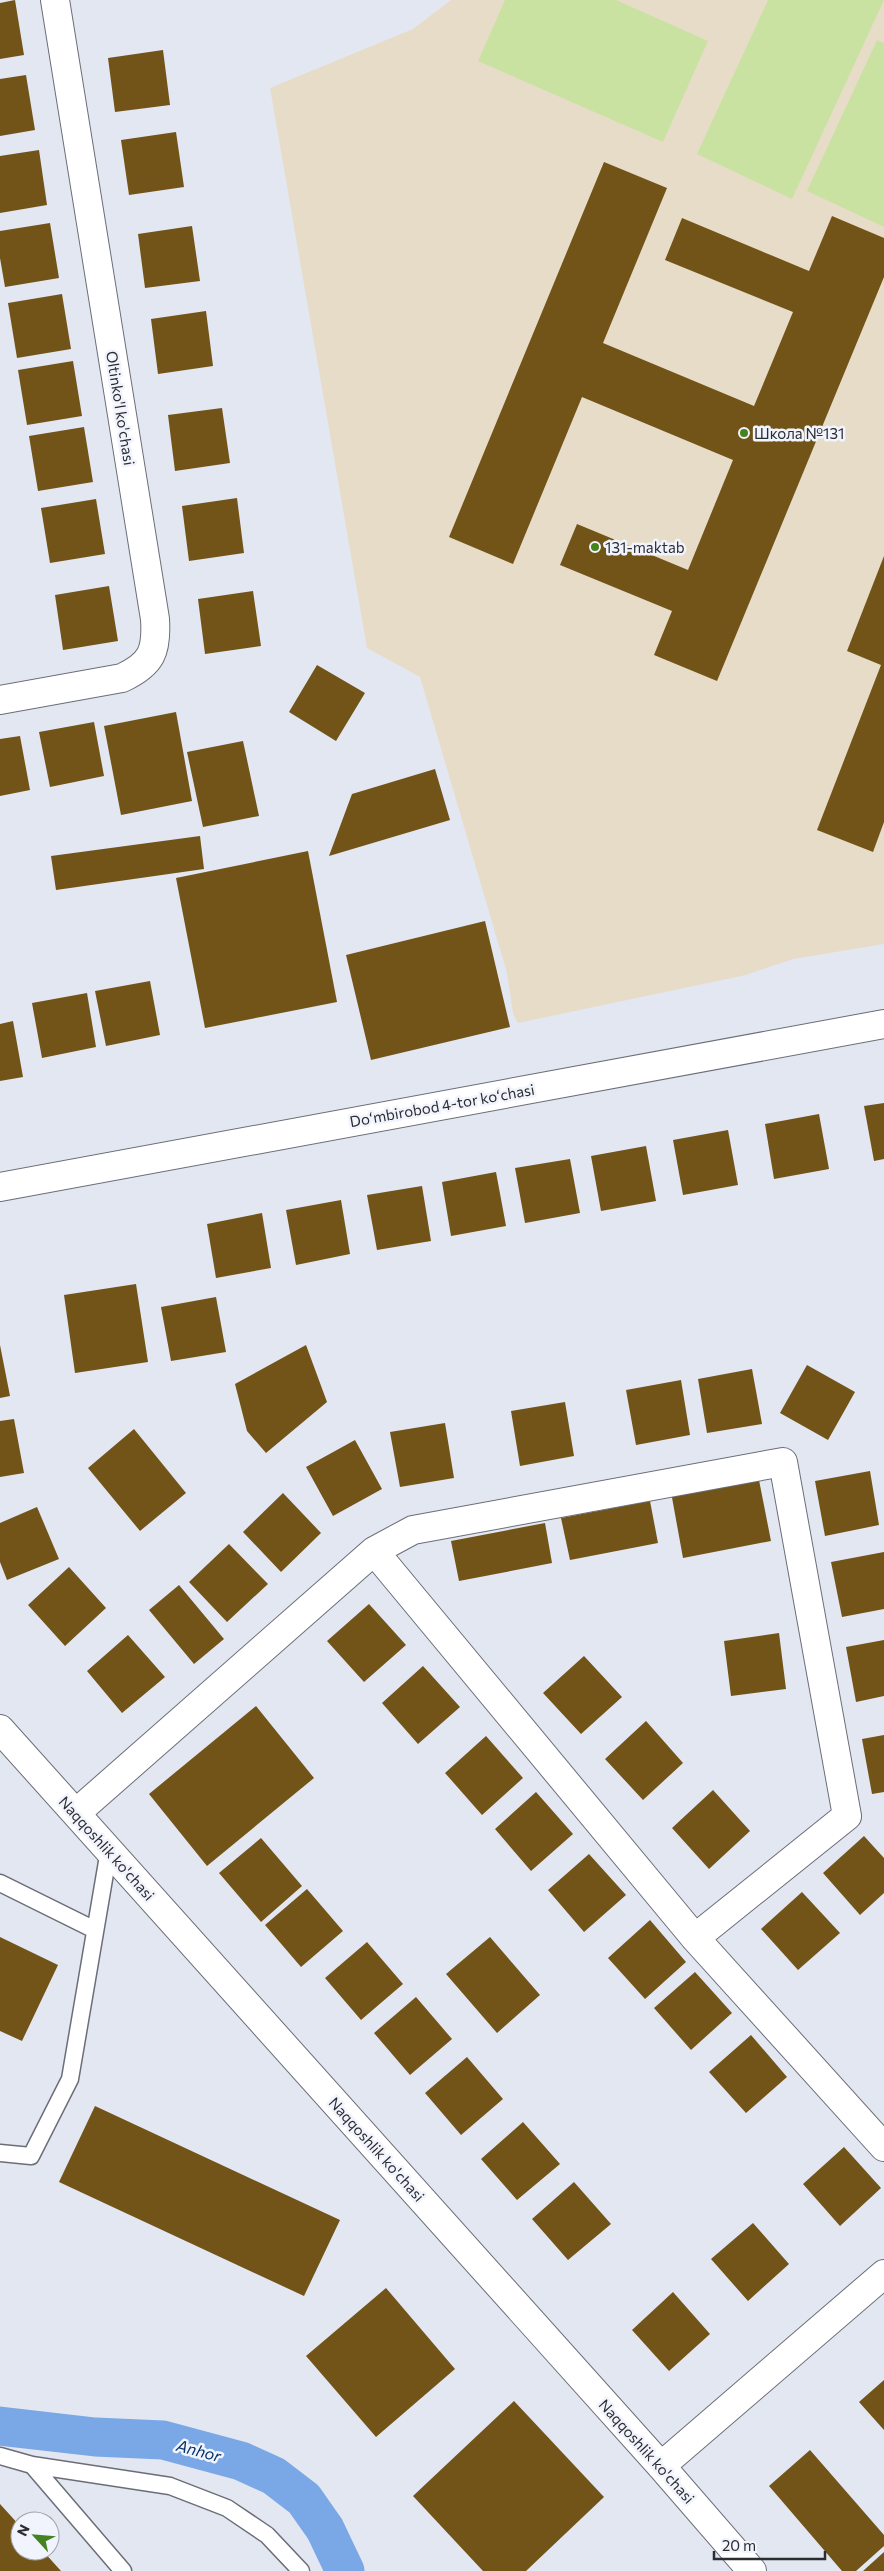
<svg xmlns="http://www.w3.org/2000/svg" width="884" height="2571" font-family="Commissioner,sans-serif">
  <rect width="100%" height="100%" fill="#e3e7f2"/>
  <!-- education -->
  <path fill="#e7dcc8" d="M451 0H884V944L793 959 746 975 518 1023 513 1013 507 973 420 677 367 648 270 88 413 29Z"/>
  <!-- green -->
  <path fill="#c9e2a2" d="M505 0H616L708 41 663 142 478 61Z
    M768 0H884L792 199 697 154Z
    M877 40 884 43V227L807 191Z"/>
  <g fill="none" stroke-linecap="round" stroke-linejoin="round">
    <!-- canal -->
    <path stroke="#7aa7e6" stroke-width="39" d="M0 2426 95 2437 163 2440 241 2461 274 2476 304 2499 325 2529 345 2571"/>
  </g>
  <!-- building -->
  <path fill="#725318" d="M15 0 24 55 0 59V3Z
    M163 50 170 105 115 112 108 58Z
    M26 75 35 130 0 136V79Z
    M176 132 184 187 129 195 121 140Z
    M39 150 47 205 0 213V156Z
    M604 162 667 188 603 343 754 406 793 312 665 260 682 218 809 271 832 216 884 238V277L717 681 654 655 672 611 560 565 577 524 688 570 733 460 582 397 513 564 449 537Z
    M50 223 59 278 5 287 0 258V231Z
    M192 226 200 281 145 288 138 234Z
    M62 294 71 349 17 358 8 303Z
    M206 311 213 366 158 374 151 319Z
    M73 361 82 416 27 425 18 370Z
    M222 408 230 463 175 471 168 415Z
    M84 427 93 482 38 491 29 436Z
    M237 498 244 553 189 561 182 506Z
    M96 499 105 554 50 563 41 508Z
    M884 556V822L873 852 817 830 881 665 847 651Z
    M109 586 118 641 63 650 55 595Z
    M253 591 261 646 205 654 198 599Z
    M317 665 365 693 336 741 289 712Z
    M176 712 192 801 121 815 104 726Z
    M94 722 104 776 50 787 39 732Z
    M20 736 30 790 0 796V739Z
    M243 741 259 816 203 827 187 752Z
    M435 769 450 820 329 856 352 794Z
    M200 836 204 869 56 890 51 856Z
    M308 851 337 1002 205 1028 176 878Z
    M485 921 510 1027 371 1060 346 955Z
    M150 981 160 1035 106 1046 95 991Z
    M87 993 96 1047 42 1058 32 1003Z
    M13 1021 23 1077 0 1081V1024Z
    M884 1103V1159L874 1161 864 1106Z
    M819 1114 829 1169 774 1179 765 1124Z
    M728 1130 738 1185 683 1195 673 1140Z
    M646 1146 656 1201 601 1211 591 1156Z
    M570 1159 580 1213 525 1223 515 1168Z
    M496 1172 506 1226 451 1236 442 1182Z
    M422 1186 431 1241 377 1250 367 1195Z
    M341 1200 350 1254 296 1265 286 1210Z
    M262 1213 271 1268 216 1278 207 1224Z
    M136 1284 148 1362 75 1373 64 1295Z
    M216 1297 226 1352 171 1361 161 1307Z
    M0 1345 10 1396 0 1398Z
    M306 1345 327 1402 266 1453 247 1431 235 1384Z
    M807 1365 855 1392 828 1440 780 1413Z
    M752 1369 762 1424 707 1433 698 1379Z
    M681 1380 690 1435 636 1445 626 1390Z
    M565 1402 574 1456 520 1466 511 1411Z
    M14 1419 24 1473 0 1477V1421Z
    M445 1423 454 1478 400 1487 390 1432Z
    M134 1429 186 1493 140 1531 88 1468Z
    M355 1440 382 1489 333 1516 306 1467Z
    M870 1471 879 1525 825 1536 815 1481Z
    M758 1475 771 1541 683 1558 671 1492Z
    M283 1493 321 1533 281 1572 243 1532Z
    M650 1501 658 1543 570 1560 561 1518Z
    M37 1507 59 1559 7 1580 0 1562V1523Z
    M545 1523 552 1563 459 1581 451 1541Z
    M229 1544 268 1584 227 1622 189 1582Z
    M884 1552V1609L842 1617 831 1562Z
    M69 1567 106 1608 65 1646 28 1605Z
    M179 1585 224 1639 194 1664 149 1610Z
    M369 1604 406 1645 364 1682 327 1641Z
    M779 1633 786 1689 731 1696 724 1641Z
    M128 1635 165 1677 122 1713 87 1671Z
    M884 1640V1696L856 1702 846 1647Z
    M584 1656 622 1697 581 1734 543 1693Z
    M423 1666 460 1707 418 1744 382 1703Z
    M256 1706 314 1778 207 1866 149 1794Z
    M646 1721 683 1763 643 1800 605 1759Z
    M884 1735V1792L872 1794 862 1739Z
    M486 1736 523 1778 482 1815 445 1773Z
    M713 1790 750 1831 709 1869 672 1828Z
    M536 1792 573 1834 531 1871 495 1829Z
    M864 1836 884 1858V1893L860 1915 823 1873Z
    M261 1838 302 1886 261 1922 219 1873Z
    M589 1854 626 1895 584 1932 548 1890Z
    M307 1889 343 1931 301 1967 265 1925Z
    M802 1892 840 1933 798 1970 761 1929Z
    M650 1920 686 1962 645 1999 608 1958Z
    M0 1937 58 1965 22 2041 0 2031Z
    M490 1937 540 1995 497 2033 446 1974Z
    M367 1942 403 1984 361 2020 325 1978Z
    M695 1972 732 2013 691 2050 654 2008Z
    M416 1997 452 2039 410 2075 374 2033Z
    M751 2035 787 2077 746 2113 709 2072Z
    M467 2057 503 2099 461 2135 425 2093Z
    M95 2106 340 2220 304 2296 59 2182Z
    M523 2122 560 2164 517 2200 481 2159Z
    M844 2147 881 2188 840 2226 803 2184Z
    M574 2182 611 2224 568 2260 532 2219Z
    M753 2223 789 2264 748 2301 711 2259Z
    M386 2288 455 2369 376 2437 306 2356Z
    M673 2292 710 2334 669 2371 632 2330Z
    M884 2380V2430L859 2402Z
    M514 2401 604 2497 526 2571H483L413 2496Z
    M810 2450 884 2535V2546L856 2571H842L769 2486Z
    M0 2504 20 2526V2551H43L61 2571H0Z
    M884 2552V2571H863Z"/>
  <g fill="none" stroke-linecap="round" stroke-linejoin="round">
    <defs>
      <path id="service" d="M0 1883 95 1930
        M0 2153 31 2156 70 2079 109 1850
        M0 2456 32 2465 123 2571
        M32 2465 170 2486 227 2508 267 2535 301 2571"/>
      <path id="minor" d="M0 700 122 678C152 664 157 651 155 619L55 0
        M374 1551 695 1938 884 2147
        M0 1729 661 2466 752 2571
        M76 1813 374 1551 413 1530 783 1462 847 1816 695 1938
        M661 2466 884 2274"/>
      <path id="tertiary" d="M0 1187 884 1024"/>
    </defs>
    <!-- service casing -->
    <use href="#service" stroke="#6b6e78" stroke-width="19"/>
    <!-- minor casing -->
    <use href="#minor" stroke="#6b6e78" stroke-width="30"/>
    <!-- tertiary casing -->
    <use href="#tertiary" stroke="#6b6e78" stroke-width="30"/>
    <!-- service -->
    <use href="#service" stroke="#fff" stroke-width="16"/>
    <!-- minor -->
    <use href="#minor" stroke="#fff" stroke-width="28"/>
    <!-- tertiary -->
    <use href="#tertiary" stroke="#fff" stroke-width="28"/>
  </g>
  <!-- markers -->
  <g fill="#458220" stroke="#f1f4fd" stroke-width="2">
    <circle cx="744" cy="433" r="5"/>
    <circle cx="595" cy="547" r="5"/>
  </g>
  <g text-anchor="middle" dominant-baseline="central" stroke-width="5" stroke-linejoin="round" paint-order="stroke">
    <!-- street labels -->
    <g font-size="15" fill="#2b2d31" stroke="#f1f4fd">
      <text transform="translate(121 408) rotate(81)">Oltinko'l ko'chasi</text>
      <text transform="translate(442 1105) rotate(-10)">Doʻmbirobod 4-tor koʻchasi</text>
      <text transform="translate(107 1848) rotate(48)">Naqqoshlik ko'chasi</text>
      <text transform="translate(377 2149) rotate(48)">Naqqoshlik ko'chasi</text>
      <text transform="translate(647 2451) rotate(48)">Naqqoshlik ko'chasi</text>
    </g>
    <!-- poi labels -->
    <g font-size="15" fill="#2b2d31" stroke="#f1f4fd" text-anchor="start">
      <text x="754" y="433">Школа №131</text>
      <text x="605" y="547">131-maktab</text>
    </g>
    <!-- water labels -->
    <g font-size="16" font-style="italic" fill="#033068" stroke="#f1f4fd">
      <text transform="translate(199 2450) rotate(15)">Anhor</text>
    </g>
  </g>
  <!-- north arrow -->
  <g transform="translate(35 2536) rotate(296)"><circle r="24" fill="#f1f4fd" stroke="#a2a4ab"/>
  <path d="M0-4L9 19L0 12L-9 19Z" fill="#458220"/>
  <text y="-8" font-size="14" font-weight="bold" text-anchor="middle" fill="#2b2d31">N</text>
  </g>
  <!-- scale -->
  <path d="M714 2551v8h111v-8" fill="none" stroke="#2b2d31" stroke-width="2.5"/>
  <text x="722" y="2551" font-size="15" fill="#2b2d31" stroke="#f1f4fd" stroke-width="4" paint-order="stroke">20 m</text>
</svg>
